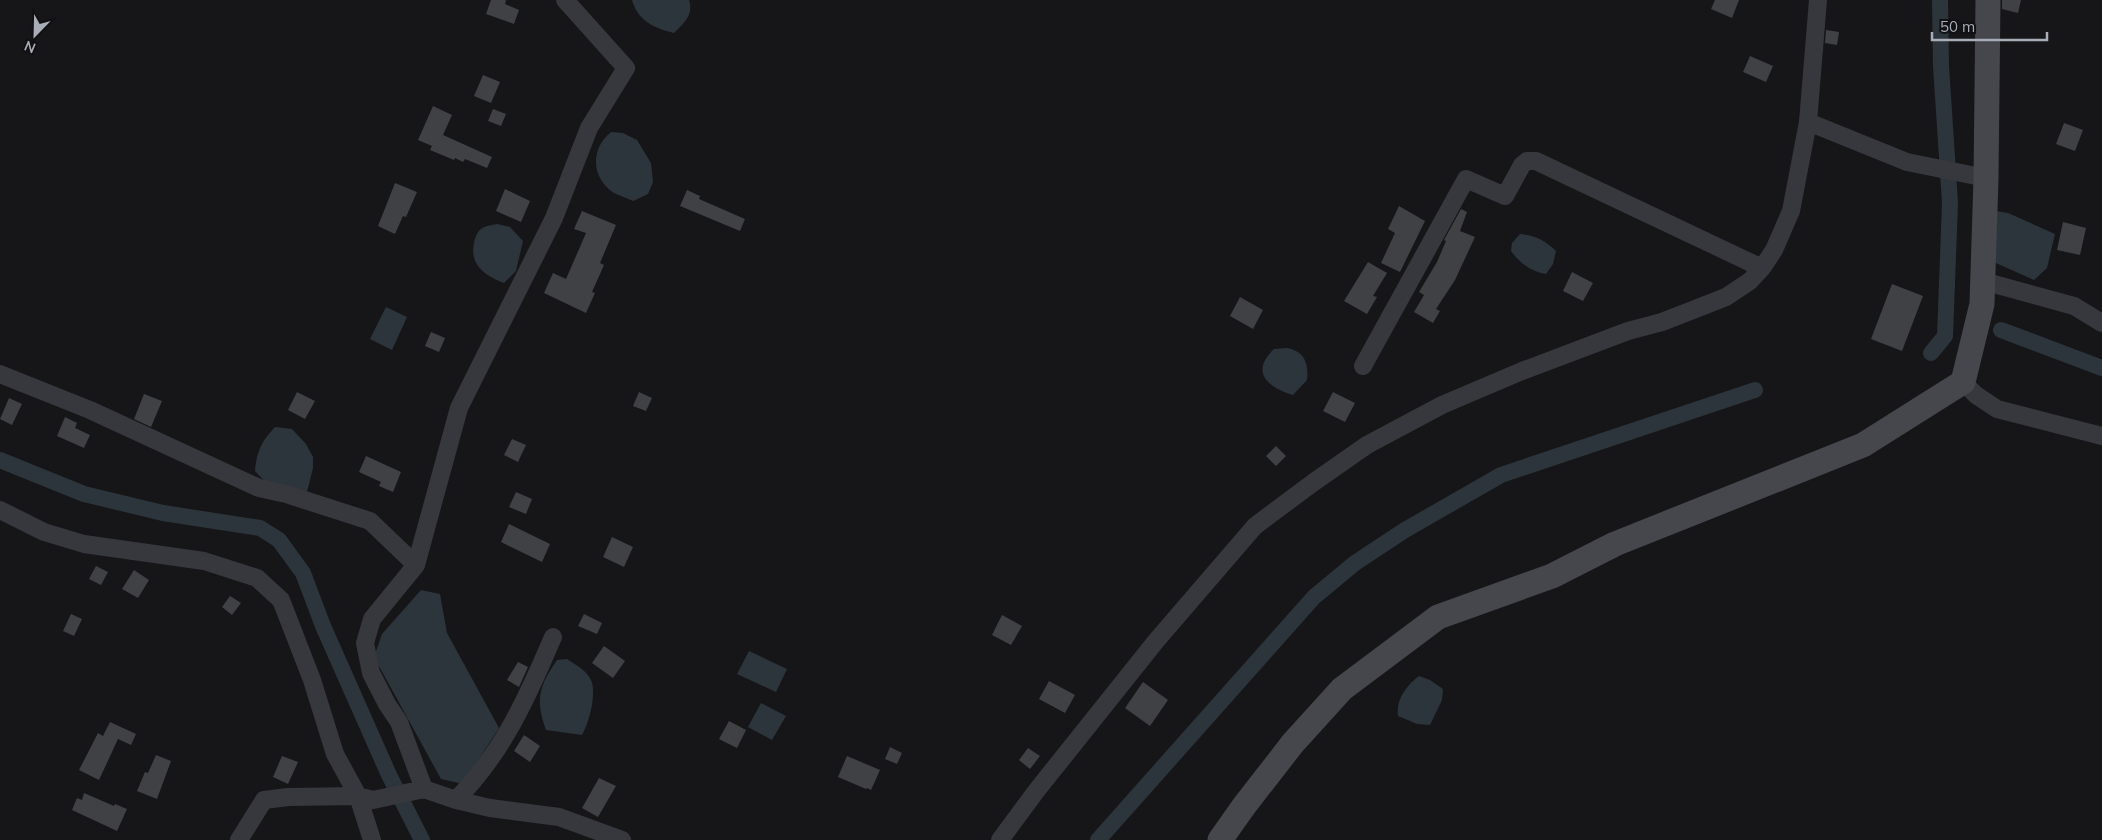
<svg xmlns="http://www.w3.org/2000/svg" width="2102" height="840" font-family="Mulish,sans-serif">
  <rect width="100%" height="100%" fill="#161618"/>
  <!-- water -->
  <path fill="#2c353c" d="M632 0H689C694 15 684 23 674 33 654 28 638 21 632 0Z
    M611 132 623 133 637 140 651 163 653 182 648 194 633 201C627 198 620 196 614 193 591 178 590 149 611 132Z
    M1996 211 2008 213 2055 234 2047 268 2034 280 1987 259Z
    M497 224 510 227 523 241 516 271 504 283C486 276 469 265 474 243 475 238 477 232 481 229 485 226 492 225 497 224Z
    M1520 234C1535 235 1546 241 1556 251L1553 264 1546 274C1531 272 1520 263 1511 251L1512 243Z
    M386 307 407 317 392 350 370 339Z
    M1287 348C1304 351 1309 363 1307 380L1293 395C1267 387 1250 372 1274 349Z
    M275 427 292 429 306 444 313 457V468L307 492 267 484 255 471C257 451 261 442 275 427Z
    M421 590 440 594 447 633 499 728 463 784 441 779 374 657 382 634Z
    M749 651 787 669 776 692 737 674Z
    M567 659C576 665 586 670 591 680 597 693 589 723 582 735L546 730C535 700 539 686 557 660Z
    M1419 676 1430 680 1443 689 1442 700 1430 725 1417 724 1398 716C1396 699 1406 686 1419 676Z
    M761 703 786 716 772 740 748 727Z"/>
  <g fill="none" stroke-linecap="round" stroke-linejoin="round">
    <!-- canal -->
    <path stroke="#2c353c" stroke-width="16" d="M2001 330 2102 368
      M1931 353 1945 336 1950 203 1941 66 1940 0
      M0 460 84 494 163 513 260 528 279 540 303 573 323 626 389 775 422 840
      M1098 840 1314 597 1355 563 1405 530 1501 475 1755 390"/>
  </g>
  <!-- building -->
  <path fill="#404145" d="M491 0H506L505 4 519 10 514 24 486 14Z
    M1715 0H1739L1732 18 1711 9Z
    M2002 0H2021L2018 13 2002 9Z
    M1826 30 1839 32 1837 45 1825 43Z
    M1750 56 1773 66 1766 82 1743 72Z
    M483 75 500 82 491 103 474 96Z
    M433 106 452 115 443 135 492 157 487 168 465 159 463 162 455 158 454 160 430 150 432 146 418 140Z
    M493 109 506 114 501 126 488 121Z
    M2064 123 2083 130 2075 151 2056 144Z
    M395 183 417 192 406 217 403 216 395 234 378 226Z
    M505 189 530 201 521 222 496 211Z
    M687 190 700 196 699 199 745 219 740 231 680 206Z
    M1399 206 1425 221 1400 272 1381 263 1395 233 1388 229Z
    M1461 209 1467 212 1460 231 1475 237 1455 280 1436 309 1440 311 1433 323 1414 312 1424 295 1419 292 1437 262 1446 241 1444 240Z
    M582 211 616 225 600 263 604 265 592 292 595 293 586 313 544 293 553 273 566 279 586 233 574 229Z
    M2063 222 2086 228 2080 255 2057 250Z
    M1368 262 1387 273 1373 296 1377 297 1367 314 1344 301Z
    M1572 272 1593 283 1583 301 1563 291Z
    M1892 284 1923 296 1902 351 1871 339Z
    M1240 297 1263 310 1253 329 1230 316Z
    M431 332 445 338 439 352 425 346Z
    M297 392 315 401 305 419 288 410Z
    M639 392 652 398 646 411 633 406Z
    M1333 392 1355 403 1345 422 1323 411Z
    M144 394 162 401 151 427 134 419Z
    M9 398 22 404 12 425 0 419Z
    M65 417 77 423 75 428 90 435 84 448 57 436Z
    M512 439 526 445 518 462 504 455Z
    M1276 446 1286 456 1276 466 1266 456Z
    M366 456 401 472 393 492 379 486 381 482 359 472Z
    M516 492 532 499 526 514 509 507Z
    M509 524 550 544 542 562 501 542Z
    M612 537 633 547 624 567 603 557Z
    M96 566 108 572 101 585 89 579Z
    M134 570 149 580 138 598 122 589Z
    M230 596 241 603 232 615 222 607Z
    M71 614 82 619 74 636 63 631Z
    M584 614 602 623 597 634 578 626Z
    M1002 615 1022 626 1011 645 992 635Z
    M604 646 625 661 613 678 592 663Z
    M518 662 528 667 519 687 507 680Z
    M1049 681 1075 695 1065 713 1039 699Z
    M1143 682 1168 700 1150 726 1125 708Z
    M729 721 746 730 737 748 719 739Z
    M110 722 136 734 131 745 118 739 99 780 79 770 98 733 103 736Z
    M524 735 540 746 530 762 514 751Z
    M890 747 902 753 897 764 885 759Z
    M1028 748 1040 756 1030 769 1019 760Z
    M156 755 171 761 157 799 137 791 145 772 148 773Z
    M282 756 298 762 288 784 273 777Z
    M847 756 880 770 871 790 867 788 866 789 838 777Z
    M599 778 616 786 598 817 582 808Z
    M84 793 114 806 115 804 127 809 117 831 72 810 77 798 82 800Z"/>
  <g fill="none" stroke-linecap="round" stroke-linejoin="round">
    <!-- street -->
    <path stroke="#37383d" stroke-width="18" d="M1808 122 1907 162 1986 178
      M1983 281 2074 306 2102 323
      M1363 366 1466 179 1505 196 1522 165 1527 161H1536L1762 268
      M0 374 90 410 259 488 286 494 370 521 416 565 372 619 365 643 371 673 387 704 399 722 424 789
      M1963 382 1976 395 1997 409 2102 436
      M0 510 44 532 84 544 204 561 257 578 281 600 312 680 335 754 358 796 372 840
      M416 565 459 408 554 218 589 128 626 68 565 0
      M456 800C503 752 527 698 553 637
      M239 840 264 800 288 797 358 796 373 800 424 789 456 800 490 808 559 817 622 840
      M1000 840 1037 790 1156 641 1255 526 1314 482 1367 445 1442 405 1522 371 1628 331 1662 322 1726 297 1750 281 1762 268 1774 250 1791 211 1808 122 1818 0"/>
    <!-- secondary -->
    <path stroke="#45474d" stroke-width="25" d="M1220 840 1244 806 1293 743 1342 689 1438 617 1552 576 1615 544 1863 445 1963 382 1982 304 1986 178 1988 0"/>
  </g>
  <!-- north arrow -->
  <g transform="translate(35 35) rotate(203)" stroke="#111113" stroke-width="4" paint-order="stroke">
  <path d="M0-4L9 19L0 12L-9 19Z" fill="#a8adb8"/>
  <text y="-8" font-size="14" font-weight="bold" text-anchor="middle" fill="#a8adb8">N</text>
  </g>
  <!-- scale -->
  <path d="M1932 32v8h115v-8" fill="none" stroke="#a8adb8" stroke-width="2.5"/>
  <text x="1940" y="32" font-size="15" fill="#a8adb8" stroke="#111113" stroke-width="4" paint-order="stroke">50 m</text>
</svg>
